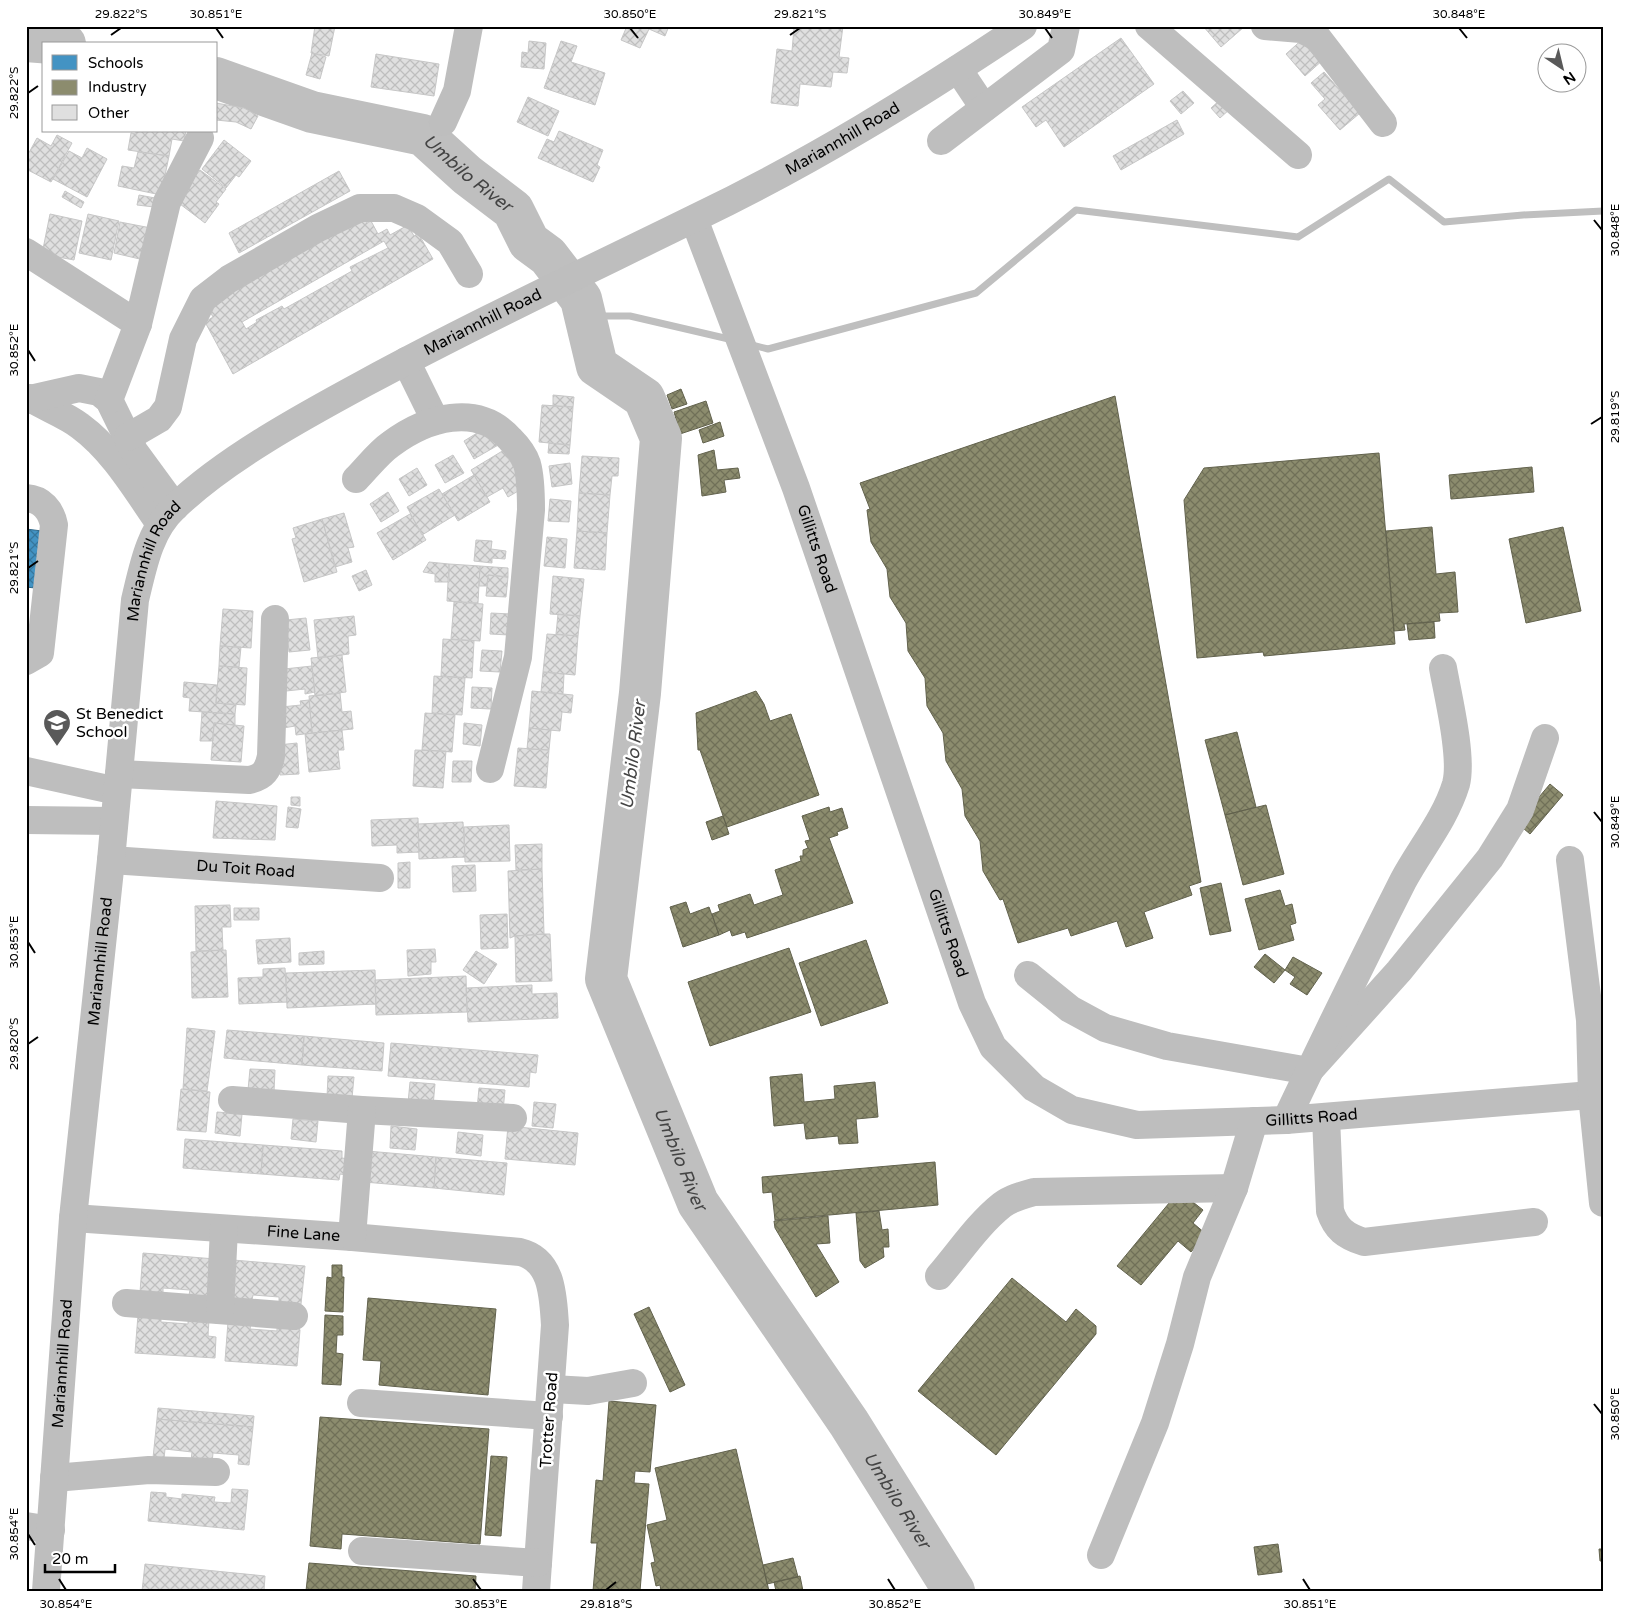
<svg xmlns="http://www.w3.org/2000/svg" width="1629" height="1617" font-family="'Varela Round',sans-serif">
  <defs>
    <pattern id="schools-cross-hatch" width="8" height="8" patternUnits="userSpaceOnUse" patternTransform="scale(1.25)"><rect width="8" height="8" fill="#4393c3"/><path d="M0 0l8 8M0 8l8-8" fill="none" stroke="#36769c"/></pattern>
    <pattern id="industry-cross-hatch" width="8" height="8" patternUnits="userSpaceOnUse" patternTransform="scale(1.25)"><rect width="8" height="8" fill="#8c8c6e"/><path d="M0 0l8 8M0 8l8-8" fill="none" stroke="#707058"/></pattern>
    <pattern id="building-cross-hatch" width="8" height="8" patternUnits="userSpaceOnUse" patternTransform="scale(1.25)"><rect width="8" height="8" fill="#dfdfdf"/><path d="M0 0l8 8M0 8l8-8" fill="none" stroke="#bebebe"/></pattern>
  </defs>
  <rect width="100%" height="100%" fill="#fff"/>
  <!-- schools -->
  <path fill="url(#schools-cross-hatch)" stroke="#2f6788" d="M26 529 50 532 44 589 26 587Z"/>
  <!-- industry -->
  <path fill="url(#industry-cross-hatch)" stroke="#62624d" d="M681 389 687 404 672 409 667 395Z
    M1115 396 1201 882 1189 886 1192 895 1144 912 1153 938 1126 947 1117 921 1071 936 1068 928 1018 943 1003 899 1000 900 983 871 980 841 965 816 962 789 946 761 943 733 927 706 925 678 908 651 906 623 890 597 887 569 871 542 867 510 870 509 860 483Z
    M706 401 713 423 680 434 674 412Z
    M720 422 724 436 703 443 699 430Z
    M714 450 717 470 738 468 740 478 724 480 726 492 702 496 698 455Z
    M1379 453 1395 644 1264 656 1263 652 1197 658 1184 500 1204 468Z
    M1532 467 1534 492 1451 499 1449 475Z
    M1432 527 1436 574 1455 572 1458 612 1439 613 1440 621 1404 624 1405 630 1394 631 1386 531Z
    M1563 527 1581 611 1526 623 1509 539Z
    M1434 622 1435 638 1409 640 1407 624Z
    M756 691 764 704 770 721 791 714 819 795 727 827 700 750H698L696 713Z
    M1237 732 1256 807 1225 815 1205 740Z
    M1550 784 1563 795 1530 834 1517 823Z
    M1266 805 1284 874 1243 885 1225 815Z
    M829 807 830 812 842 808 848 828 837 832 838 835 829 838 853 903 747 938 745 932 732 936 730 930 719 935 712 914 720 911 718 905 750 894 754 905 783 895 775 870 801 861 800 856H803V850L808 848 805 841 810 840 802 816Z
    M723 816 729 834 712 840 706 822Z
    M1221 883 1231 931 1210 935 1200 888Z
    M1280 890 1285 906 1292 904 1296 923 1290 925 1294 940 1259 950 1245 899Z
    M686 902 690 914 709 907 719 935 683 947 670 907Z
    M866 940 888 1003 821 1026 799 963Z
    M789 948 811 1012 710 1046 688 982Z
    M1265 954 1285 970 1274 983 1254 967Z
    M1293 957 1322 973 1307 995 1290 984 1295 977 1285 970Z
    M802 1074 804 1102 835 1099 834 1086 875 1082 878 1117 856 1119 858 1143 839 1144 838 1136 806 1139 804 1123 774 1126 770 1077Z
    M935 1162 938 1205 775 1220 772 1192 763 1193 762 1177Z
    M1179 1191 1203 1210 1193 1223 1206 1234 1191 1252 1178 1241 1141 1285 1117 1266Z
    M879 1211 882 1230 888 1229 889 1247H883L884 1257 865 1268 860 1261 856 1213Z
    M828 1216 830 1243 816 1244 839 1282 816 1297 775 1228 774 1221Z
    M332 1265H342V1277H344L343 1312 325 1311 327 1277 332 1278Z
    M1012 1278 1066 1322 1076 1309 1096 1326V1334L996 1455 918 1391Z
    M368 1298 496 1309 488 1395 379 1385 381 1361 363 1360Z
    M649 1307 685 1385 670 1392 634 1314Z
    M325 1315 343 1316V1335H337L336 1353 343 1354 341 1385 322 1384Z
    M609 1401 656 1405 650 1472 635 1471 634 1483 649 1484 640 1591H593L597 1543H591L596 1480 603 1481Z
    M320 1417 489 1429 480 1544 342 1534 341 1549 310 1546Z
    M736 1449 769 1591H661L660 1585 656 1586 651 1563 655 1562 647 1525 667 1520 655 1468Z
    M491 1456 507 1457 501 1536 485 1535Z
    M1278 1544 1282 1572 1258 1575 1254 1547Z
    M1599 1549H1603V1561H1600Z
    M793 1558 798 1577 767 1584 763 1565Z
    M309 1563 476 1576 475 1591H306Z
    M800 1576 803 1591H776L774 1582Z"/>
  <g fill="none" stroke-linecap="round" stroke-linejoin="round">
    <!-- stream -->
    <path stroke="#bfbfbf" stroke-width="7" d="M581 299 598 316H630L733 340
      M748 344 768 349 976 293 1076 210 1298 237 1389 179 1444 222 1523 215 1603 211"/>
    <!-- river -->
    <g stroke="#bfbfbf" stroke-width="42">
      <path d="M26 41 65 44"/>
      <path id="s1" d="M216 78 312 112 423 135 467 175 513 210 529 242 548 256 581 299 597 366 644 398 661 438 640 693 606 979 698 1203 849 1423 954 1591"/>
    </g>
  </g>
  <!-- building -->
  <path fill="url(#building-cross-hatch)" stroke="#c7c7c7" fill-rule="evenodd" d="M315 26H335L329 56 311 53Z
    M627 26H669L665 36 649 29 640 48 621 40Z
    M782 26H843L839 57 849 58 847 73 833 72 831 87 800 84 798 106 771 103 777 49 792 51 794 28Z
    M1203 26H1244V27L1221 47Z
    M1305 37 1324 59 1305 76 1286 54Z
    M1121 38 1154 84 1064 147 1046 120 1036 127 1022 107Z
    M529 41 546 43 544 69 521 67 522 52 528 53Z
    M561 41 577 46 571 62 605 73 595 105 544 88Z
    M312 53 326 57 320 79 306 75Z
    M376 54 439 64 434 96 371 87Z
    M1324 72 1360 113 1340 130 1318 105 1325 99 1311 83Z
    M1183 91 1194 103 1181 114 1170 101Z
    M528 97 559 111 548 136 517 122Z
    M1221 99 1230 109 1220 118 1211 108Z
    M216 103 244 108 258 116 251 129 236 122 216 120Z
    M1177 120 1184 134 1121 170 1113 156Z
    M136 131H186L184 141 172 139 169 156 128 150 131 133 136 134Z
    M559 131 603 150 597 165 600 167 593 182 538 158 547 139 554 142Z
    M57 135 72 143 51 182 26 169V158L37 138 51 146Z
    M224 140 251 161 239 177 236 175 226 188 202 169Z
    M87 148 107 159 87 197 53 179 69 151 82 158Z
    M138 152 169 156 161 195 118 186 122 166 134 168Z
    M200 170 226 189 216 202 219 204 205 223 176 201Z
    M339 171 350 191 239 253 229 233Z
    M65 191 84 202 81 208 62 197Z
    M139 195 155 198 154 207 137 205Z
    M50 214 82 221 74 260 42 254Z
    M88 214 119 221 111 260 79 253Z
    M363 214 367 223 371 221 378 234 387 229 390 235 408 225 414 236 418 233 433 259 233 374 205 322 213 317 206 304ZM384 241 388 248 350 267 352 271 284 309 282 306 256 320 257 322 246 329 242 322Z
    M120 222 151 228 144 260 114 253Z
    M553 395 574 397 573 407 553 406Z
    M542 405 573 407 570 445 539 442Z
    M482 430 500 444 474 459 464 441Z
    M549 443 570 445 569 454 548 453Z
    M504 450 525 487 508 497 503 488 487 497 471 470Z
    M453 455 464 473 445 483 435 465Z
    M582 456 619 458 618 476H612L610 495 579 493Z
    M570 463 572 484 552 487 549 466Z
    M417 468 427 485 409 496 399 479Z
    M474 475 490 502 458 521 442 494Z
    M439 489 455 515 422 535 407 507Z
    M388 492 399 511 381 522 370 504Z
    M579 493 610 495 607 533 577 531Z
    M550 499 571 501 569 522 548 521Z
    M344 513 354 547 348 548 352 562 335 567 322 519Z
    M410 514 426 540 393 560 377 533Z
    M322 519 337 572 304 582 292 539 296 538 293 528Z
    M577 531 607 533 605 570 574 568Z
    M547 537 567 539 565 568 544 566Z
    M476 540 492 541 491 549 506 551 505 559 492 558V563L474 561Z
    M429 562 449 564V582H435V574L423 572Z
    M449 564 480 566 478 603 447 601Z
    M480 566 508 568V577L488 575 487 586H479Z
    M366 570 372 585 359 591 352 576Z
    M488 575 508 577 506 597 486 596Z
    M553 576 584 579 580 616 550 614Z
    M454 602 483 604 480 641 451 639Z
    M223 609 253 611 251 648 220 646Z
    M491 613 511 614 509 635 490 634Z
    M558 614 580 616 578 636 556 634Z
    M354 616 356 635 348 636 349 654 318 658 314 620Z
    M306 618 310 650 289 652 286 620Z
    M547 634 578 636 575 675 543 672Z
    M443 639 474 641 472 678 441 676Z
    M220 646 241 647 239 667 219 666Z
    M482 650 502 651 500 672 480 671Z
    M342 655 346 692 315 696 311 658Z
    M219 666 247 668 245 705 216 703Z
    M312 666 315 692 305 694V689L286 691 284 669Z
    M543 672 564 674 563 694 541 692Z
    M434 676 465 678 462 715 432 713Z
    M184 682 217 685 216 703 236 705 235 714 189 711 190 698 183 697Z
    M472 687 492 688 491 709 471 708Z
    M532 691 573 695 571 713 562 712 560 731 529 728Z
    M340 693 342 712 351 711 353 729 312 733 309 696Z
    M309 700 312 733 296 735 295 726 283 728 281 707 301 705 300 701Z
    M202 712 235 714V725L214 723 213 741H200Z
    M425 713 455 715 452 752 422 750Z
    M214 723 244 726 241 762 211 760Z
    M464 723 482 725 480 746 463 744Z
    M529 728 551 730 549 750 527 749Z
    M342 730 344 750H338L340 769 309 772 305 734Z
    M297 743 299 774 280 775 278 745Z
    M518 748 549 750 546 788 514 786Z
    M415 750 446 751 443 788 413 786Z
    M453 761H472L471 782H452Z
    M291 797H300V806L291 805Z
    M216 801 277 806 275 840 213 838Z
    M288 807 301 809 298 828 286 827Z
    M418 818 419 852 397 853V845L372 846 371 820Z
    M463 822 465 857 419 859 418 824Z
    M509 825 510 861 465 862 464 827Z
    M542 844V869L516 870 515 845Z
    M410 862V888H398V863Z
    M475 865 476 891 453 892 452 866Z
    M542 869 544 934 515 936 510 938 508 871Z
    M230 905 231 927H222L223 950 196 951 195 906Z
    M234 908H259V920H234Z
    M507 914 508 948 481 949 480 915Z
    M544 934H550L552 981 516 982 515 936Z
    M290 938 291 962 258 964 256 940Z
    M435 949 436 962H431V974L408 976 407 950Z
    M226 950 228 997 192 998 191 952Z
    M324 951V964L299 965V953Z
    M476 951 497 964 484 984 463 970Z
    M285 968 287 1002 239 1004 238 978 263 977V969Z
    M375 970 376 1004 287 1008 286 973Z
    M466 976 467 1012 376 1015 375 980Z
    M532 985V994L557 993 558 1018 468 1022 466 988Z
    M187 1028 215 1031 207 1091 183 1089Z
    M227 1030 304 1036 302 1065 224 1058Z
    M304 1036 384 1043 382 1071 302 1065Z
    M391 1043 538 1055 536 1073 530 1072 529 1087 388 1076Z
    M250 1069 275 1070 274 1092 248 1090Z
    M328 1076 354 1077 352 1098 327 1097Z
    M410 1082 435 1084 433 1106 408 1103Z
    M479 1088 505 1090 503 1111 477 1109Z
    M181 1089 210 1092 206 1132 177 1130Z
    M534 1102 556 1104 553 1128 532 1126Z
    M217 1112 242 1114 240 1136 215 1133Z
    M293 1119 318 1121 316 1142 291 1139Z
    M391 1126 417 1129 415 1150 390 1148Z
    M508 1126 578 1133 575 1165 505 1159Z
    M458 1132 483 1135 481 1156 456 1153Z
    M185 1139 263 1145 261 1174 183 1168Z
    M263 1145 342 1151V1158L348 1159 347 1175 340 1174 339 1180 261 1174Z
    M367 1151 436 1157 434 1188 364 1182Z
    M436 1157 507 1163 504 1195 434 1188Z
    M143 1253 215 1259 207 1301 189 1295 190 1290 163 1288V1293L140 1292Z
    M233 1260 305 1266 301 1304 296 1308 279 1302V1297L253 1295 252 1300 230 1299Z
    M138 1315 161 1316V1322L188 1324V1318L209 1319 208 1336 216 1337 215 1358 135 1353Z
    M228 1322 251 1323 250 1329 277 1331V1326L295 1322 300 1330 297 1366 225 1361Z
    M158 1408 254 1416 253 1427 157 1419Z
    M157 1419 253 1427 249 1465 238 1464 239 1455 213 1453 212 1463 191 1461 192 1452 165 1449 164 1459 153 1458Z
    M232 1489 248 1490 244 1530 148 1521 151 1492 166 1493V1497L182 1499V1494L215 1497 214 1502 231 1503Z
    M145 1564 265 1576 264 1591H142Z"/>
  <g fill="none" stroke-linecap="round" stroke-linejoin="round">
    <!-- minor -->
    <g stroke="#bebebe" stroke-width="28">
      <path d="M1149 26 1298 155"/>
      <path d="M1265 26 1301 29 1317 37 1383 123"/>
      <path d="M958 69 984 108"/>
      <path d="M443 122 457 91 469 26"/>
      <path d="M941 141 1061 50 1066 26"/>
      <path id="s2" d="M694 219 796 488 972 1003 993 1047 1034 1088 1072 1110 1137 1125 1286 1120 1603 1094"/>
      <path d="M26 252 138 324"/>
      <path d="M406 361 435 420"/>
      <path d="M30 398C46 408 66 415 80 426 114 451 136 490 160 524"/>
      <path d="M26 400 79 388 99 392 109 400 134 451 175 507"/>
      <path d="M109 400 138 324 167 202 200 138"/>
      <path d="M128 437 159 419 168 407 183 339 203 299 229 279 318 228 360 208H394L417 218 450 242 469 274"/>
      <path d="M356 479C367 468 378 453 391 444 426 418 477 402 510 439 517 446 524 455 527 464 531 478 531 495 531 510L518 657 490 769"/>
      <path d="M26 498C42 499 51 510 54 525L40 653 26 661"/>
      <path d="M26 771 117 791"/>
      <path d="M119 774 249 780C264 777 268 770 271 756L275 619"/>
      <path d="M26 820 114 821"/>
      <path id="s3" d="M111 860 380 878"/>
      <path d="M1570 860 1590 1020 1592 1095 1603 1203"/>
      <path d="M1028 975 1070 1009 1105 1028 1167 1046 1309 1071 1399 971 1490 858 1520 810 1545 738"/>
      <path d="M232 1100 362 1110 513 1118"/>
      <path d="M1326 1117 1330 1211C1336 1229 1345 1236 1364 1242L1534 1222"/>
      <path d="M1286 1120C1324 1040 1363 960 1403 881 1420 849 1445 820 1456 784 1463 758 1448 696 1443 668"/>
      <path id="s4" d="M73 1218 352 1237 520 1252C553 1260 553 1297 555 1325L536 1591"/>
      <path d="M352 1237 362 1110"/>
      <path d="M939 1276C959 1253 978 1224 1002 1205 1011 1198 1023 1195 1034 1192L1234 1188"/>
      <path d="M126 1303 294 1316"/>
      <path d="M220 1310 224 1229"/>
      <path d="M552 1389 588 1391 633 1383"/>
      <path d="M361 1403 549 1416"/>
      <path d="M54 1478 149 1470 216 1472"/>
      <path d="M26 1526 51 1530"/>
      <path d="M362 1551 538 1563"/>
      <path d="M1101 1555 1155 1423 1180 1344 1197 1277 1234 1188 1254 1121"/>
      <path id="s5" d="M46 1591 73 1218 111 860 135 600C143 567 149 531 175 507 225 459 304 416 365 383 474 324 585 272 695 218 810 163 917 97 1023 26"/>
    </g>
  </g>
  <!-- ticks -->
  <path fill="none" stroke="#000" stroke-width="2" d="M216 28 223 38M630 28 638 38M1045 28 1052 38M1459 28 1467 38M111 35 121 28M790 35 800 28M28 93 38 86M1594 220 1602 230M28 350 35 361M1591 424 1602 417M28 568 38 561M1594 812 1602 822M28 942 35 953M28 1044 38 1037M1594 1404 1602 1414M28 1534 35 1545M59 1579 66 1590M473 1579 481 1590M888 1579 895 1590M1303 1579 1310 1590M606 1590 616 1582"/>
  <!-- icons -->
  <defs>
    <symbol id="school-pin" viewBox="-11 -11 22 30"><path d="M0 17L-7.5 6A9.5 9.5 0 1 1 7.5 6Z" fill="#595959" stroke="#fff"/><path d="M0-5L7-2L0 1L-7-2ZM-4 1L0 2.5L4 1V4Q0 6-4 4Z" fill="#fff"/></symbol>
  </defs>
  <g fill-rule="evenodd">
    <use href="#school-pin" x="41" y="707" width="32" height="43"/>
  </g>
  <g text-anchor="middle" dominant-baseline="central" stroke-width="5" stroke-linejoin="round" paint-order="stroke">
    <!-- street labels -->
    <g font-size="16" fill="#000" stroke="#fff">
      <text stroke="none"><textPath href="#s5" startOffset="1862">Mariannhill Road</textPath></text>
      <text stroke="none"><textPath href="#s5" startOffset="1458">Mariannhill Road</textPath></text>
      <text stroke="none"><textPath href="#s2" startOffset="352">Gillitts Road</textPath></text>
      <text stroke="none"><textPath href="#s5" startOffset="1038">Mariannhill Road</textPath></text>
      <text stroke="none"><textPath href="#s3" startOffset="135">Du Toit Road</textPath></text>
      <text stroke="none"><textPath href="#s2" startOffset="758">Gillitts Road</textPath></text>
      <text stroke="none"><textPath href="#s5" startOffset="632">Mariannhill Road</textPath></text>
      <text stroke="none"><textPath href="#s2" startOffset="1224">Gillitts Road</textPath></text>
      <text stroke="none"><textPath href="#s4" startOffset="231">Fine Lane</textPath></text>
      <text stroke="none"><textPath href="#s5" startOffset="228">Mariannhill Road</textPath></text>
      <text transform="translate(549 1420) rotate(-86)">Trotter Road</text>
    </g>
    <!-- poi labels -->
    <g font-size="16" fill="#000" stroke="#fff" text-anchor="start">
      <text x="76" y="714">St Benedict<tspan x="76" dy="18">School</tspan></text>
    </g>
    <!-- water labels -->
    <g font-size="18" font-style="italic" fill="#444" stroke="#fff">
      <text stroke="none"><textPath href="#s1" startOffset="274">Umbilo River</textPath></text>
      <text transform="translate(633 755) rotate(-83)">Umbilo River</text>
      <text stroke="none"><textPath href="#s1" startOffset="1354">Umbilo River</textPath></text>
      <text stroke="none"><textPath href="#s1" startOffset="1759">Umbilo River</textPath></text>
    </g>
  </g>
  <!-- border -->
  <rect width="1629" height="1617" fill="none" stroke="#ffffff" stroke-width="55"/>
  <!-- legend -->
  <rect x="42" y="42" width="175" height="90" fill="#ffffff" stroke="#999999"/>
  <rect x="52" y="55" width="25" height="15" fill="#4393c3" stroke="#999999"/>
  <text x="88" y="68" font-size="15" fill="#000000">Schools</text>
  <rect x="52" y="80" width="25" height="15" fill="#8c8c6e" stroke="#999999"/>
  <text x="88" y="92" font-size="15" fill="#000000">Industry</text>
  <rect x="52" y="105" width="25" height="15" fill="#dfdfdf" stroke="#999999"/>
  <text x="88" y="118" font-size="15" fill="#000000">Other</text>
  <!-- north arrow -->
  <g transform="translate(1562 68) rotate(145)"><circle r="24" fill="#ffffff" stroke="#999999"/>
  <path d="M0-4L9 19L0 12L-9 19Z" fill="#595959"/>
  <text y="-8" font-size="14" font-weight="bold" text-anchor="middle" fill="#000000">N</text>
  </g>
  <!-- scale -->
  <path d="M45 1564v8h70v-8" fill="none" stroke="#000000" stroke-width="2.5"/>
  <text x="52" y="1564" font-size="15" fill="#000000" stroke="#ffffff" stroke-width="4" paint-order="stroke">20 m</text>
  <rect x="28" y="28" width="1574" height="1562" fill="none" stroke="#000" stroke-width="2"/>
  <g font-size="12" text-anchor="middle" fill="#000">
    <text x="121" y="18">29.822°S</text>
    <text x="216" y="18">30.851°E</text>
    <text x="630" y="18">30.850°E</text>
    <text x="800" y="18">29.821°S</text>
    <text x="1045" y="18">30.849°E</text>
    <text x="1459" y="18">30.848°E</text>
    <text transform="translate(14 93) rotate(-90)" y="4">29.822°S</text>
    <text transform="translate(1615 230) rotate(-90)" y="4">30.848°E</text>
    <text transform="translate(14 350) rotate(-90)" y="4">30.852°E</text>
    <text transform="translate(1615 417) rotate(-90)" y="4">29.819°S</text>
    <text transform="translate(14 568) rotate(-90)" y="4">29.821°S</text>
    <text transform="translate(1615 822) rotate(-90)" y="4">30.849°E</text>
    <text transform="translate(14 942) rotate(-90)" y="4">30.853°E</text>
    <text transform="translate(14 1044) rotate(-90)" y="4">29.820°S</text>
    <text transform="translate(1615 1414) rotate(-90)" y="4">30.850°E</text>
    <text transform="translate(14 1534) rotate(-90)" y="4">30.854°E</text>
    <text x="66" y="1608">30.854°E</text>
    <text x="481" y="1608">30.853°E</text>
    <text x="606" y="1608">29.818°S</text>
    <text x="895" y="1608">30.852°E</text>
    <text x="1310" y="1608">30.851°E</text>
  </g>
</svg>
